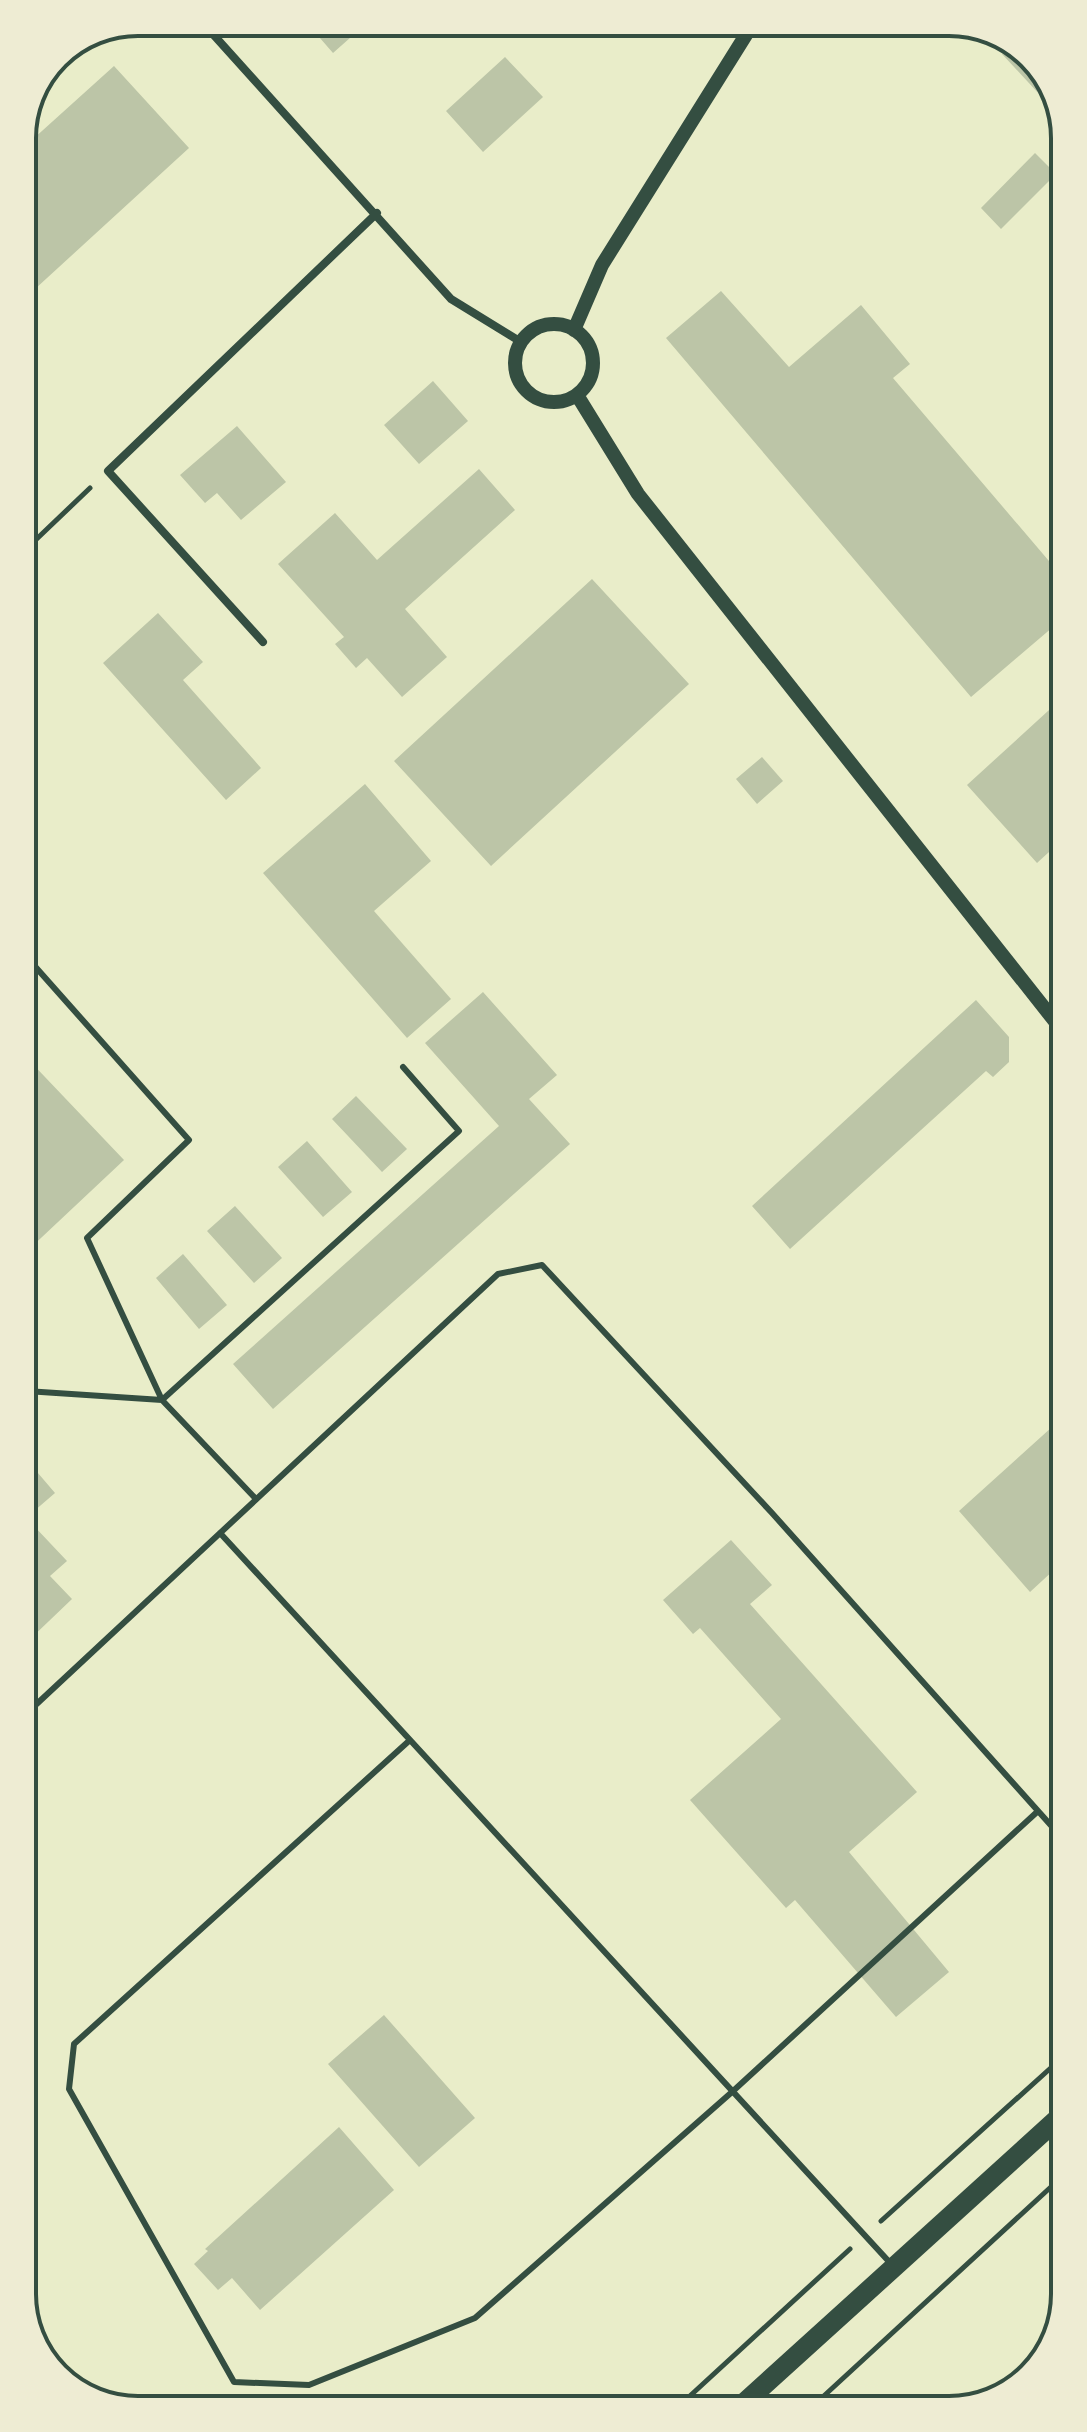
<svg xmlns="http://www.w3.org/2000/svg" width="1087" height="2432" font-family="Commissioner,sans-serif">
  <rect width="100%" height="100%" fill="#e9edc9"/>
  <!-- building -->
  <path fill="#bcc5a7" d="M306 22H368L333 53Z
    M1013 43 1020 46 1059 100 1052 108 1002 54Z
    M505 57 543 97 483 152 446 111Z
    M114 66 189 148 23 300 22 149Z
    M1035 153 1056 174 1001 229 981 208Z
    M721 291 789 367 861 305 910 364 893 378 1060 574V621L971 697 666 338Z
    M433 381 468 421 419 464 384 425Z
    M237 426 286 482 241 520 217 493 205 503 180 475Z
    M479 469 515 510 405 609 447 657 402 697 367 658 356 668 335 644 344 637 278 564 335 513 377 560Z
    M592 579 689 684 491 866 394 761Z
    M158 613 203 662 183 680 261 768 226 800 103 663Z
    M1060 700 1061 841 1037 863 967 785Z
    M762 757 783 781 757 804 736 779Z
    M365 784 431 861 374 911 451 999 407 1038 263 873Z
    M483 992 557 1075 529 1099 570 1144 273 1409 233 1364 499 1126 425 1043Z
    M976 1000 1009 1037V1062L993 1077 986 1071 790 1249 752 1206Z
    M25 1056 124 1160 25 1253Z
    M356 1096 407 1149 382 1172 332 1119Z
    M307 1141 352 1192 323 1217 278 1167Z
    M235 1206 282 1258 254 1283 207 1231Z
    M183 1254 227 1305 199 1329 156 1278Z
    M1062 1418 1063 1578 1055 1569 1030 1592 959 1511Z
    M26 1459 55 1493 26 1518Z
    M33 1525 67 1561 50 1576 72 1599 26 1643V1532Z
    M731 1540 772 1585 750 1604 917 1792 849 1852 949 1972 896 2017 795 1900 786 1908 690 1800 781 1719 700 1628 693 1634 663 1600Z
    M384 2015 475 2118 419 2167 328 2064Z
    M339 2127 394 2190 260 2310 232 2278 218 2290 194 2264 208 2251 205 2249Z"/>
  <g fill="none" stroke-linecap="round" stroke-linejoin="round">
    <!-- path -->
    <path stroke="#344e41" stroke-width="5" d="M23 552 90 488
      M881 2221 1064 2056
      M814 2405 1065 2174
      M679 2406 850 2249"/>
    <!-- service -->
    <path stroke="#344e41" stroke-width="6" d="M24 954 189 1140 87 1238 162 1400 26 1391
      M256 1499 162 1400 459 1131 403 1067
      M220 1533 893 2266
      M27 1713 498 1274 542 1265 772 1513 1064 1840
      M410 1740 74 2044 69 2089 234 2382 309 2385 475 2318 732 2092 1037 1812"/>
    <!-- minor -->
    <path stroke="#344e41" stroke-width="8" d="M202 22 451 299 521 342
      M263 642 108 471 377 213"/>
    <!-- tertiary -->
    <path stroke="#344e41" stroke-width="14" d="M515 363a39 39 0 1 1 78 0a39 39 0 1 1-78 0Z
      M574 330 602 265 754 22
      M577 395 638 494 1061 1029"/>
    <!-- primary -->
    <path stroke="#344e41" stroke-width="20" d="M742 2405 1064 2113"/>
  </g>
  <!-- crop -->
  <path d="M0 0H1087V2432H0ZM138 36H949A102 102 0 0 1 1051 138V2294A102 102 0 0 1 949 2396H138A102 102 0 0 1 36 2294V138A102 102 0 0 1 138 36Z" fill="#eeecd3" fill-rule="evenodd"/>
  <path fill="none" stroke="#344e41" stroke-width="4" d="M138 36H949A102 102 0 0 1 1051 138V2294A102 102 0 0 1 949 2396H138A102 102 0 0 1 36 2294V138A102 102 0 0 1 138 36Z"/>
</svg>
